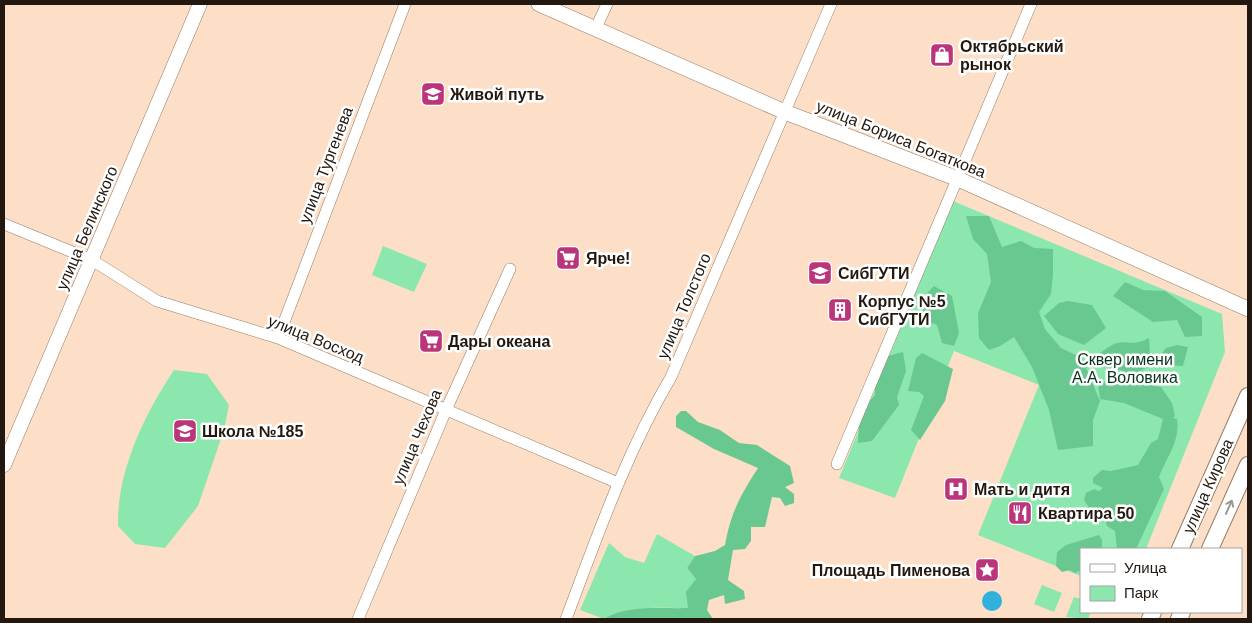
<svg xmlns="http://www.w3.org/2000/svg" width="1252" height="623" font-family="Arial,sans-serif">
  <rect width="100%" height="100%" fill="#fcdfc6"/>
  <!-- green -->
  <path fill="#8be7ae" d="M953 201 1222 314 1225 352 1146 549H1081V576L978 535 1039 385 954 351 895 498 839 478Z
    M383 246 427 264 414 292 372 275Z
    M174 370 207 374 229 405 224 430 198 506 165 548 135 544 118 526C117 471 144 415 174 370Z
    M657 534 695 556 687 568 696 579 688 608C662 608 627 605 604 619L580 610 609 543 625 557 644 563Z
    M1042 585 1062 593 1054 612 1034 604Z
    M1074 597 1081 599V612H1091L1088 619 1066 617Z"/>
  <!-- forest -->
  <path fill="#69c890" d="M966 216H989L1002 247 1021 241 1034 248 1053 249V275L1051 294 1039 312 1045 329 1061 348 1082 358 1100 401 1093 420V446L1058 450 1049 410 1032 367 1014 337 1000 346 989 350 979 338 978 313 991 282 987 254 973 239Z
    M1125 282 1143 290 1165 291 1202 317V336L1185 337 1177 320 1153 322 1113 296Z
    M934 286 952 296 959 333 954 346 942 343 937 325 924 320 922 298Z
    M1068 301 1092 305 1106 328 1084 345 1058 334 1044 316 1059 303Z
    M1149 338 1150 356 1146 368 1134 374 1116 369 1111 370 1093 360C1100 353 1108 346 1117 343 1128 340 1133 347 1149 338Z
    M1177 345 1188 347 1183 366 1164 365 1161 354 1166 348Z
    M903 352 906 371 897 397 899 405 872 441 858 443C859 421 859 411 875 395V381L884 357Z
    M922 353 953 369 945 401 920 440 911 430 924 396 919 392 908 391 916 358Z
    M1109 381 1134 382 1161 387 1172 403 1175 416 1173 418 1177 419C1180 442 1167 456 1159 477L1164 489 1136 549H1117L1115 531 1107 526 1104 516 1090 509 1084 500 1086 493 1094 489 1099 491 1103 488 1093 483V478L1102 470 1111 471 1138 465 1151 443 1158 439 1163 419 1124 403 1100 399 1098 384Z
    M681 411H686L698 422 720 430 739 443 757 445 790 466 794 483 785 487 794 494V503L785 506 780 498 772 497 765 527H751V541L745 549 733 550 728 580 744 591 745 599 725 604 724 595 709 600 707 610 713 619H604C627 604 661 609 688 608L686 592 696 579 687 568 695 556 715 551 725 545C731 512 740 496 758 468L714 449 676 427V416Z
    M1099 535 1102 540V549H1081V570L1075 573 1070 570 1062 572 1056 566 1057 552 1066 545Z"/>
  <!-- water -->
  <path fill="#30b1dc" d="M982 601a10 10 0 1 1 20 0a10 10 0 1 1-20 0Z"/>
  <g fill="none" stroke-linecap="round" stroke-linejoin="round">
    <defs>
      <path id="minor" d="M595 30 607 4
        M4 224 92 260 157 301 278 338 618 483
        M278 338 405 4
        M837 464 1031 4
        M358 619 446 410 510 269
        M566 619C597 537 626 453 671 377L831 4"/>
      <path id="tertiary" d="M4 465 200 4"/>
      <path id="secondary" d="M539 4 785 112 958 179 1248 309"/>
      <path id="primary" d="M1180 549 1248 396
        M1210 549 1248 465
        M1150 619 1153 612
        M1179 619 1182 612"/>
    </defs>
    <!-- minor casing -->
    <use href="#minor" stroke="#957b64" stroke-width="12"/>
    <!-- tertiary casing -->
    <use href="#tertiary" stroke="#957b64" stroke-width="15"/>
    <!-- secondary casing -->
    <use href="#secondary" stroke="#957b64" stroke-width="16"/>
    <!-- primary casing -->
    <use href="#primary" stroke="#957b64" stroke-width="18"/>
    <!-- minor -->
    <use href="#minor" stroke="#fff" stroke-width="11"/>
    <!-- tertiary -->
    <use href="#tertiary" stroke="#fff" stroke-width="14"/>
    <!-- secondary -->
    <use href="#secondary" stroke="#fff" stroke-width="15"/>
    <!-- primary -->
    <use href="#primary" stroke="#fff" stroke-width="16"/>
  </g>
  <!-- one-way arrows -->
  <defs><path id="oneway-shaft" d="M-6 0H5M1.5-3L5.5 0L1.5 3" fill="none" stroke-width="1.6" stroke-linecap="round" stroke-linejoin="round" transform="scale(1.25)"/></defs>
  <use stroke="#9c9793" href="#oneway-shaft" transform="translate(1229 507) rotate(-66)"/>
  <!-- icons -->
  <defs>
    <symbol id="shop-square" viewBox="-11 -11 22 22"><rect x="-9" y="-9" width="18" height="18" rx="4" fill="#ba3579" stroke="#fff"/><path d="M-5-2.5h2.3a2.7 3.5 0 0 1 5.4 0H5L5.5 6h-11ZM-1.5-2.5h3a1.5 2.3 0 0 0-3 0Z" fill="#fff"/></symbol>
    <symbol id="school-square" viewBox="-11 -11 22 22"><rect x="-9" y="-9" width="18" height="18" rx="4" fill="#ba3579" stroke="#fff"/><path d="M0-5L7-2L0 1L-7-2ZM-4 1L0 2.5L4 1V4Q0 6-4 4Z" fill="#fff"/></symbol>
    <symbol id="supermarket-square" viewBox="-11 -11 22 22"><rect x="-9" y="-9" width="18" height="18" rx="4" fill="#ba3579" stroke="#fff"/><path d="M-6-5.5h2.5l.6 2H6L4.5 2H-2.5L-4.4-4H-6ZM-1.5 3.2a1.3 1.3 0 1 0 .1 0ZM3 3.2a1.3 1.3 0 1 0 .1 0Z" fill="#fff"/></symbol>
    <symbol id="university-square" viewBox="-11 -11 22 22"><rect x="-9" y="-9" width="18" height="18" rx="4" fill="#ba3579" stroke="#fff"/><path d="M0-5L7-2L0 1L-7-2ZM-4 1L0 2.5L4 1V4Q0 6-4 4Z" fill="#fff"/></symbol>
    <symbol id="building-square" viewBox="-11 -11 22 22"><rect x="-9" y="-9" width="18" height="18" rx="4" fill="#ba3579" stroke="#fff"/><path d="M-4-6H4V6H1V3H-1V6H-4ZM-2.5-4.3h1.7v1.8h-1.7ZM.8-4.3h1.7v1.8H.8ZM-2.5-1h1.7V.8h-1.7ZM.8-1h1.7V.8H.8Z" fill="#fff"/></symbol>
    <symbol id="hospital-square" viewBox="-11 -11 22 22"><rect x="-9" y="-9" width="18" height="18" rx="4" fill="#ba3579" stroke="#fff"/><path d="M-5-5h3v3.5h4V-5h3V5h-3V1.5h-4V5h-3Z" fill="#fff"/></symbol>
    <symbol id="restaurant-square" viewBox="-11 -11 22 22"><rect x="-9" y="-9" width="18" height="18" rx="4" fill="#ba3579" stroke="#fff"/><path d="M-5-6h1v4h1v-4h1v4h1v-4h1v5L-1.5 .5V6h-2V.5L-5-1ZM5-6V6H3V1.5H1.5Q1.5-4 5-6Z" fill="#fff"/></symbol>
    <symbol id="sight-square" viewBox="-11 -11 22 22"><rect x="-9" y="-9" width="18" height="18" rx="4" fill="#ba3579" stroke="#fff"/><path d="M0-6L1.8-2.2L6-1.7L2.9 1.2L3.7 5.4L0 3.3L-3.7 5.4L-2.9 1.2L-6-1.7L-1.8-2.2Z" fill="#fff"/></symbol>
  </defs>
  <g fill-rule="evenodd">
    <use href="#shop-square" x="928" y="41" width="28" height="28"/>
    <use href="#school-square" x="419" y="80" width="28" height="28"/>
    <use href="#supermarket-square" x="554" y="244" width="28" height="28"/>
    <use href="#university-square" x="806" y="259" width="28" height="28"/>
    <use href="#building-square" x="826" y="296" width="28" height="28"/>
    <use href="#supermarket-square" x="417" y="327" width="28" height="28"/>
    <use href="#school-square" x="171" y="417" width="28" height="28"/>
    <use href="#hospital-square" x="942" y="475" width="28" height="28"/>
    <use href="#restaurant-square" x="1006" y="499" width="28" height="28"/>
    <use href="#sight-square" x="973" y="556" width="28" height="28"/>
  </g>
  <g text-anchor="middle" dominant-baseline="central" stroke-width="5" stroke-linejoin="round" paint-order="stroke">
    <!-- poi labels -->
    <g font-size="16" font-weight="bold" fill="#22180f" stroke="#fff" text-anchor="start">
      <text x="960" y="46">Октябрьский<tspan x="960" dy="18">рынок</tspan></text>
      <text x="450" y="94">Живой путь</text>
      <text x="586" y="258">Ярче!</text>
      <text x="838" y="273">СибГУТИ</text>
      <text x="858" y="301">Корпус №5<tspan x="858" dy="18">СибГУТИ</tspan></text>
      <text x="448" y="341">Дары океана</text>
      <text x="202" y="431">Школа №185</text>
      <text x="974" y="489">Мать и дитя</text>
      <text x="1038" y="513">Квартира 50</text>
      <text x="970" y="570" text-anchor="end">Площадь Пименова</text>
    </g>
    <!-- street labels -->
    <g font-size="16" fill="#22180f" stroke="#fff">
      <text transform="translate(901 139) rotate(22)">улица Бориса Богаткова</text>
      <text transform="translate(326 165) rotate(-69)">улица Тургенева</text>
      <text transform="translate(87 228) rotate(-67)">улица Белинского</text>
      <text transform="translate(684 306) rotate(-67)">улица Толстого</text>
      <text transform="translate(316 339) rotate(22)">улица Восход</text>
      <text transform="translate(417 437) rotate(-67)">улица Чехова</text>
      <text transform="translate(1208 486) rotate(-66)">улица Кирова</text>
    </g>
    <!-- park labels -->
    <g font-size="16" fill="#08321c" stroke="#fff">
      <text x="1125" y="359">Cквер имени<tspan x="1125" dy="18">А.А. Воловика</tspan></text>
    </g>
  </g>
  <!-- border -->
  <rect width="1252" height="623" fill="none" stroke="#22180f" stroke-width="10"/>
  <!-- legend -->
  <rect x="1080" y="548" width="162" height="65" fill="#ffffff" stroke="#a7a39f"/>
  <rect x="1090" y="564" width="25" height="8" fill="#ffffff" stroke="#a7a39f"/>
  <text x="1124" y="573" font-size="15" fill="#22180f">Улица</text>
  <rect x="1090" y="586" width="25" height="15" fill="#8be7ae" stroke="#a7a39f"/>
  <text x="1124" y="598" font-size="15" fill="#22180f">Парк</text>
</svg>
